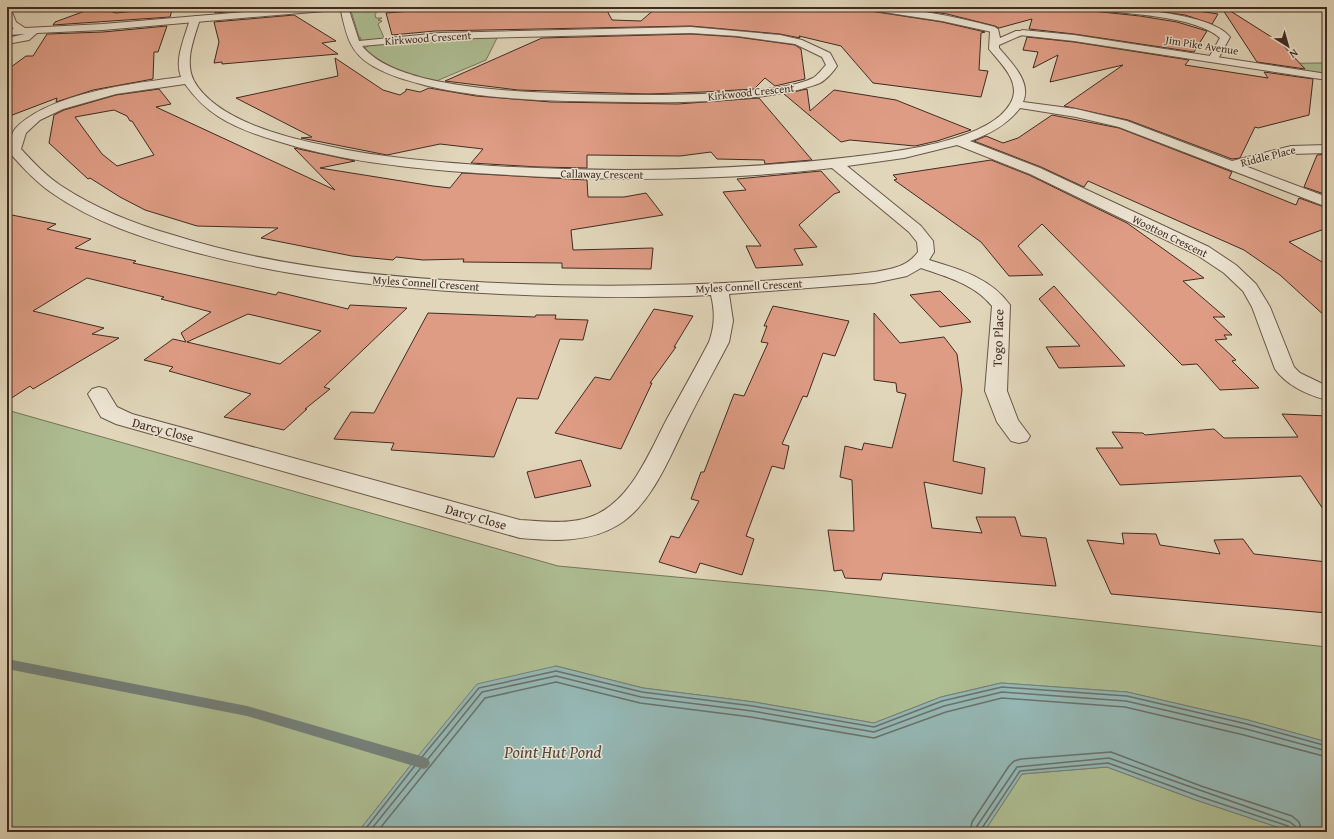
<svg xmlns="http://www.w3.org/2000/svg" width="1334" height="839" font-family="'Gentium Book Plus',serif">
  <rect width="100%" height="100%" fill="#e1d6ba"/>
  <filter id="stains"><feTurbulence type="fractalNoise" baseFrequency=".005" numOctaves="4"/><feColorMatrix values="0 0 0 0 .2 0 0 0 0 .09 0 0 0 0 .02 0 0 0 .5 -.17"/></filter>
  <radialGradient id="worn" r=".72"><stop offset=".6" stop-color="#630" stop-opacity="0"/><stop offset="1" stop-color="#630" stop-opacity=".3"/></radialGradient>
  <!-- green -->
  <path fill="#aebe93" stroke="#77745a" d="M369 7H389L388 10 377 11 375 15 376 18H382L378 20 382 21 378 24 385 40C377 41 366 43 359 39L361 38 359 37 351 11 358 8Z
    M488 37 497 38 486 60 434 82 402 72 375 58 362 49 370 45 432 39Z
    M1322 63 1327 65V79L1229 64Z
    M7 410 558 566 826 591 1327 647V742L1248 720 1127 692 1001 683 941 697 874 723 754 702 643 688 556 666 414 761 358 832H7Z
    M1107 767 1196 800 1292 832H984L1022 774Z"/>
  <!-- water -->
  <path fill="#95b8b5" stroke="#73807a" d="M556 666 643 688 754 702 874 723 941 697 1001 683 1127 692 1248 720 1327 742V832H1292L1196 800 1107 767 1022 774 984 832H358L414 761 477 684Z"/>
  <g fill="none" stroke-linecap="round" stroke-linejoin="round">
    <!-- shore -->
    <path stroke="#6a726c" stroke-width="1.5" d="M363 832 417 763 479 688 556 671 642 692 753 706 874 727 942 701 1002 687 1127 696 1247 724 1327 746
      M369 832 482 692 556 676 641 697 752 711 874 732 944 706 1002 692 1126 701 1246 729 1327 751
      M377 832 485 698 556 682 640 703 751 717 874 738 946 712 1002 698 1125 707 1244 735 1327 757
      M970 832 972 822 1009 766 1014 761 1021 759 1111 752 1201 786 1292 816 1299 822 1302 832
      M976 832 977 826 1017 767 1109 758 1290 822 1295 826 1296 832
      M981 832 982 828 1020 771 1108 763 1198 796 1288 826 1291 832"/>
    <!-- stream -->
    <path fill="#73807a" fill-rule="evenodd" d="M7 659 247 706 424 757 428 759 430 763 428 767 424 769 247 716 7 669Z"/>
  </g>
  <!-- building -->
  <path fill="#de9c84" stroke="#402b22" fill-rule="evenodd" d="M96 7 116 13 173 7 170 17 53 25 55 22Z
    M215 7H281L215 13Z
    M484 7H605L612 20 641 21 657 7H806L828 9V7H865L870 11 942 22 985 32 981 33 979 70 988 71 981 97 873 83 841 46 799 36 800 38 780 34 691 26 435 31 392 35 386 13 435 9Z
    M897 7H1087L1092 11 1140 16 1177 22 1207 31 1194 52 1074 34 1029 29 1032 19 999 28 995 26 947 14Z
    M1125 7H1171L1218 14 1212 24 1185 15Z
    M1221 7H1224L1281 43 1305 69 1257 62Z
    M294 15 336 41 322 43 338 54 222 64V62L214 63 219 42 214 22Z
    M167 26 158 52H154L153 79 93 90 56 102 57 98 7 117V70L26 56H33L47 34 103 32Z
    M691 34 737 37 795 45 801 49 805 79 775 86 765 78 754 89 703 92 648 94 518 90 445 81 542 38Z
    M1027 37 1074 42 1189 60 1185 65 1268 78 1264 72 1313 79 1309 115 1258 128 1255 127 1240 158 1232 159 1128 120 1064 106 1123 65 1050 82 1058 55 1033 68 1038 52 1023 50Z
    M335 58 383 90 400 95 406 91V89L420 92 429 88 476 96 551 102 678 104 759 98 812 160 765 164 764 160 717 159 711 152 680 156 587 155V168L538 167 471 163 483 149 440 144 387 155 301 138 312 137 236 98 338 76Z
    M159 89 171 104 156 107 335 190 294 148 355 161 320 168 433 186 450 188 462 173 587 180 588 197H624L646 193 663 215 571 230 573 250 653 248 651 269 562 268V263L463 262 464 259 423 260 396 257 393 260 352 256 261 238 278 228 197 226 145 210 120 197 90 178 88 179 49 143 54 115 64 110 116 95ZM114 110 127 116 130 121H132L154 155 117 166 102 154 75 117Z
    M807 89 810 111 834 90 896 100 971 130 937 141 915 146 850 140 841 142 784 94Z
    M1052 115 1119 128 1232 172 1229 178 1296 205 1299 198 1327 208V228L1289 242 1327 265V318L1280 275 1244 250 1088 181 1084 187 1041 167 974 141 986 136 1003 143 1018 138Z
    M1327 154V195L1304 187 1317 155Z
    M991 160 1029 175 1127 223 1204 278 1183 281 1225 317H1213L1232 335H1224L1227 339 1215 340 1236 360 1232 361 1259 388 1220 390 1197 364 1182 365 1042 224 1018 246 1043 275 1009 276 981 242 894 180 897 179 893 175Z
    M821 171 840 192 834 194 799 225 817 247 794 249 803 265 756 268 746 246H761L723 192 746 190 737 179Z
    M7 214 56 224 47 229 91 239 75 248 136 261 133 263 276 295 278 292 348 309 350 305 407 308 324 387 330 389 305 409H307L284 430 224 417 251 394 169 371 173 367 144 360 173 339 186 342 181 333 211 312 161 299 164 297 87 278 33 311 104 328 92 334 119 338 33 389 30 386 7 401ZM248 314 321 331 280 364 187 342Z
    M1054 286 1125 366 1059 368 1046 347 1080 346 1039 299Z
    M940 291 971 322 940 327 910 295Z
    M773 306 849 321 835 356 823 353 807 397 803 396 782 444 789 446 784 469 772 466 746 536 754 539 742 575 700 563 696 573 659 562 671 536 679 538 699 501 691 499 701 472H704L734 394 744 396 768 343 761 342 767 326H764Z
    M654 309 693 316 674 347H676L650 383H652L621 449 555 433 595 377 610 380Z
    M428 313 535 317 536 315H556L555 319 588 320 583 340 560 339 538 399 517 398 494 457 391 450 394 443 334 439 351 412 374 413Z
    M874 313 900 343 944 337 957 354 962 390 953 461 985 468 982 494 924 482 932 528 982 533 976 517H1015L1021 536 1046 538 1056 586 883 573 881 580 845 578 842 570 834 571 828 530 854 531 852 480 840 477 845 446 862 450 864 443 892 448 906 394 897 392 896 383 874 380Z
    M1282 414 1327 416V515L1301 476 1120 485 1096 448H1123L1112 432 1143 433 1145 435 1214 429 1224 438 1298 437Z
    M581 460 591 486 535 498 527 472Z
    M1122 533 1156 534 1160 545 1220 554 1214 540 1243 539 1254 554 1327 562V613L1111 594 1087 540 1124 544Z"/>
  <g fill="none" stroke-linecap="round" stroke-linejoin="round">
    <defs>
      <path id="minor" d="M340 7H348L359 41 440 33 691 27 780 35 802 40 830 53 837 66C834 71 826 80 820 83 803 90 783 93 764 96 719 102 672 103 626 102 560 101 492 101 428 86 409 81 389 76 371 65 348 51 346 32 340 7ZM691 33 737 36 795 44 822 57 826 65C822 69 818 75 813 78 791 89 746 91 721 93 673 96 624 95 576 94 525 92 473 90 423 78 401 72 377 64 362 46L440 39Z
        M1088 7C1119 7 1211 12 1230 37L1218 59 1213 62 1208 59 1220 38C1196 16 1124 13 1092 10Z
        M195 16 200 19C194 38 184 62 194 81 216 120 286 138 328 146 382 158 438 162 493 166 613 173 732 171 851 157 892 152 988 142 1010 104 1023 83 1001 64 989 49L990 31 995 28 998 29 1000 38 1016 31H1022L1024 33 1022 35 999 45V48C1011 62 1032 82 1023 102L1076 109 1127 121 1232 161 1291 146 1327 145V153L1291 154 1245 166 1327 197V207L1119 127 1076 117 1020 108C1007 125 990 134 970 141L1040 168 1209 247 1236 265 1256 284 1270 307 1294 367 1300 373 1327 386V400C1308 395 1287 386 1275 369L1252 307 1243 291 1224 273 1197 255 1030 174 957 145 904 158 847 166 921 226 933 241 934 252 929 260C959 269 991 278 1010 305L1007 391 1018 420 1030 436 1027 441 1019 443 1011 441 997 422 985 391 992 306C974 284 947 277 921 268L907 276 874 283 729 294 733 321 729 342C716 367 702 392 689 418 671 453 653 504 618 525 589 543 553 541 520 538L116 424 101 417 88 394 92 389 99 387 106 389 117 407 132 414 520 520C542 521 568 525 590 517 631 503 649 452 668 417 682 392 696 367 709 342 715 325 715 312 711 295 629 299 546 297 464 292 373 286 283 276 194 252 145 239 93 222 52 193 35 181 22 167 9 152L7 149C10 143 11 134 15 129 48 93 135 83 181 77 174 59 185 37 190 19ZM185 84C195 98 205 108 219 117 236 128 257 135 277 141 333 159 391 166 449 171 577 181 705 183 832 168L909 232 917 242 918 252C907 267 892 269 874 272 846 276 818 277 790 279 681 287 571 288 462 281 364 275 267 265 173 235 135 224 97 209 63 187 47 177 34 163 21 149L26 133 40 120 63 109 116 94Z"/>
      <path id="tertiary" d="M305 7H340L336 10 103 30 37 33 29 40 7 44V38L25 34 7 35V29H14L7 23V10L12 12 16 22 25 28 103 24Z
        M866 7C909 7 953 16 995 27L997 29 992 32 942 21 870 10Z
        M1022 30 1074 35 1327 74V80L1074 41 1019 35 1017 33Z"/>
    </defs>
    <!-- minor casing -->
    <use href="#minor" stroke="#685648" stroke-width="2"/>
    <!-- tertiary casing -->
    <use href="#tertiary" stroke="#685648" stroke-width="2"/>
    <!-- minor -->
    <use href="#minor" fill="#ece4d2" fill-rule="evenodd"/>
    <!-- tertiary -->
    <use href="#tertiary" fill="#ece4d2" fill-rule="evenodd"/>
  </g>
  <g text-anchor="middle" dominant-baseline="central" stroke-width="3" stroke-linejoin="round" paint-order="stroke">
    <!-- far-street labels -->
    <g font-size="11" fill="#402b22" stroke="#ece4d2">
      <text transform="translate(428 38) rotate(-4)">Kirkwood Crescent</text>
      <text transform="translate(1202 45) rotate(9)">Jim Pike Avenue</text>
      <text transform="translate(751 92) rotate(-6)">Kirkwood Crescent</text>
      <text transform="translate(1268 156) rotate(-14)">Riddle Place</text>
      <text transform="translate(602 174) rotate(1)">Callaway Crescent</text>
      <text transform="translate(1170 236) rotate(26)">Wootton Crescent</text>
      <text transform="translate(426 283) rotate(4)">Myles Connell Crescent</text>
      <text transform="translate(749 286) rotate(-3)">Myles Connell Crescent</text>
    </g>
    <!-- street labels -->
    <g font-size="13" fill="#402b22" stroke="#ece4d2">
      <text transform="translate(998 338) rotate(-88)">Togo Place</text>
      <text transform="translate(163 430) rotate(15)">Darcy Close</text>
      <text transform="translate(476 517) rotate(16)">Darcy Close</text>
    </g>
    <!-- near-water labels -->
    <g font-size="17" font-style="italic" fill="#51473f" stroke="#ece4d2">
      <text x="553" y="751">Point Hut Pond</text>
    </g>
  </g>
  <!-- margin -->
  <rect width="1334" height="839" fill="none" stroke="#e1d6ba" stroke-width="24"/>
  <rect x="8" y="8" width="1318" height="823" fill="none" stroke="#402b22" stroke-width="2"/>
  <rect x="12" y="12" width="1310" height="815" fill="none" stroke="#402b22"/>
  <!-- north arrow -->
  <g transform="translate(1288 46) rotate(143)" stroke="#ece4d2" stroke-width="3" paint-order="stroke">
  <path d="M0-3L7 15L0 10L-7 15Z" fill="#402b22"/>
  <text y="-6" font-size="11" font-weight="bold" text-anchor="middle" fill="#402b22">N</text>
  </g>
  <rect width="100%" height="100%" filter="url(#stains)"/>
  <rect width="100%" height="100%" fill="url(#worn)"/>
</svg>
